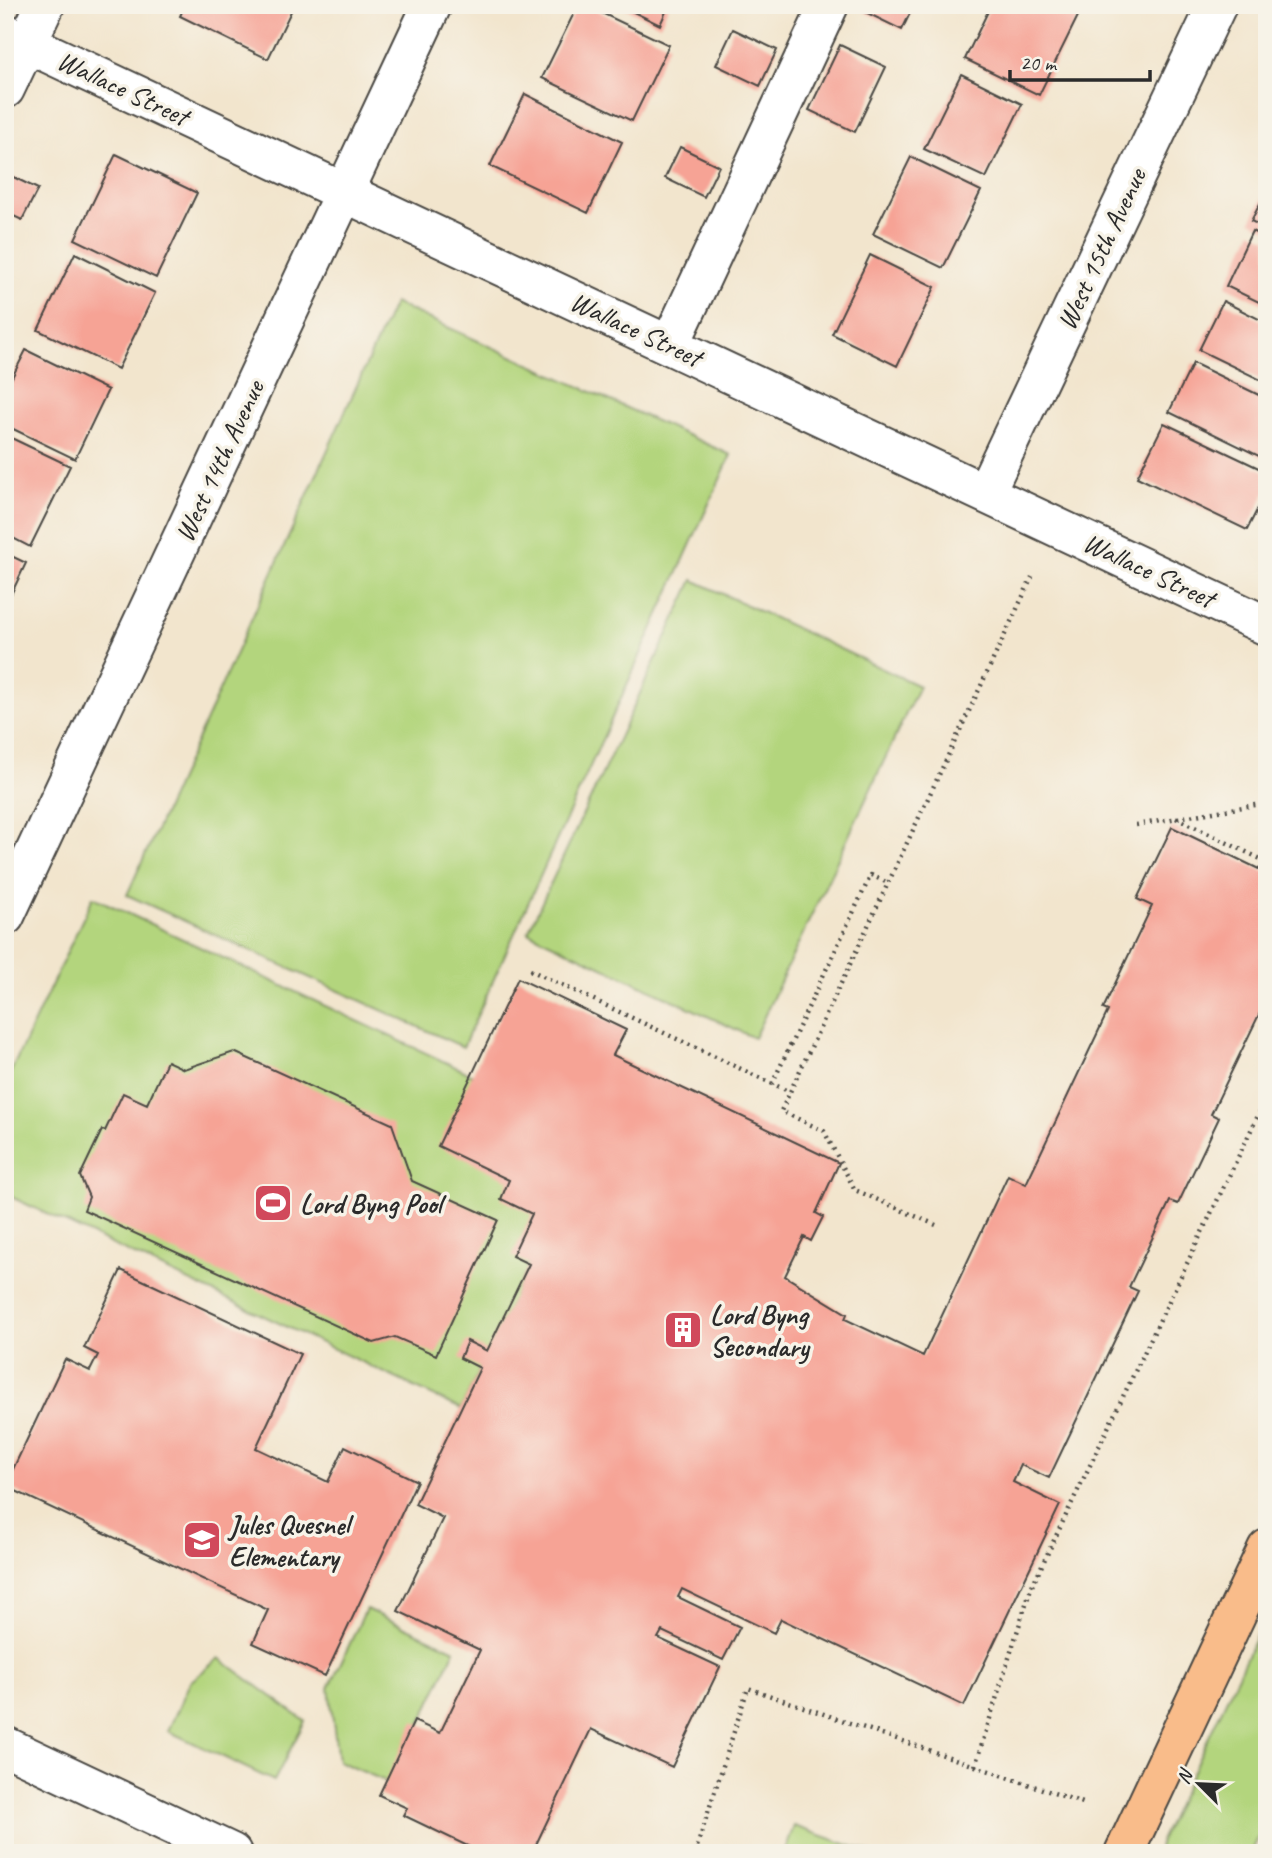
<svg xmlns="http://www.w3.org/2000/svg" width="1272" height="1858" font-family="Caveat,sans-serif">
  <rect width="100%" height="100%" fill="#f7f3e8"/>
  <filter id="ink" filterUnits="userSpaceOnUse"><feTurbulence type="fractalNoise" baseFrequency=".0143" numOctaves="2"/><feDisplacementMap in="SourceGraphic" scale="14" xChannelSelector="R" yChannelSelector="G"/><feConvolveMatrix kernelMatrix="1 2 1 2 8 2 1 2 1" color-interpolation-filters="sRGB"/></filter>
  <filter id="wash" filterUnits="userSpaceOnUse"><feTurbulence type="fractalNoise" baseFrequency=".00686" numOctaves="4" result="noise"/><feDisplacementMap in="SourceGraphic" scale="28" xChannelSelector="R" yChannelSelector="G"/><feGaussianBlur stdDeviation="1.57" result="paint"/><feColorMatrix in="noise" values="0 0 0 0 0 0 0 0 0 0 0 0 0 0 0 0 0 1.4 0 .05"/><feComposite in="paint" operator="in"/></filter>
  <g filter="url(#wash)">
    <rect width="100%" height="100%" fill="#f2e5cd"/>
    <!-- green -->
    <path fill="#b3d57d" stroke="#6f8054" stroke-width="2" d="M394 303 731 455 463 1047 127 895Z
      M693 580 919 686 754 1038 528 932Z
      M93 897 592 1131 461 1409 5 1194V1084Z
      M366 1609 455 1650 392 1784 338 1761 329 1688Z
      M1267 1613V1819L1251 1853H1157L1160 1841Z
      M219 1658 305 1721 274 1781 168 1731 190 1682Z
      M794 1826 872 1853H784Z"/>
    <g id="blocks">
      <!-- building -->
      <path fill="#f6a395" d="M185 5H294L268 59 180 16Z
        M578 5H585L669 45 632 121 542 78Z
        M619 5H669L660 25Z
        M861 5H914L902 30 859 9Z
        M991 5H1065L1080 12 1039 95 965 59Z
        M733 29 777 50 760 86 716 65Z
        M840 45 886 67 855 132 809 110Z
        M961 74 1022 104 986 178 924 149Z
        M525 94 622 142 588 213 490 166Z
        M680 147 719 166 704 197 665 178Z
        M116 154 197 193 156 278 75 239Z
        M911 157 981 191 943 268 873 234Z
        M5 173 38 189 22 220 5 212Z
        M1267 190V229L1251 221Z
        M1252 231 1267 239V306L1226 286Z
        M75 253 155 293 118 369 38 330Z
        M870 255 935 287 897 366 832 334Z
        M1223 301 1267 323V383L1199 350Z
        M26 350 108 390 75 459 5 425V391Z
        M1193 363 1267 399V460L1169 412Z
        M1164 423 1267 472V490L1247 530 1137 477Z
        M5 435 70 466 30 547 5 534Z
        M5 553 26 563 5 607Z
        M1172 827 1267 873V998L1211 1114 1219 1118 1178 1204 1170 1201 1129 1287 1138 1291 1049 1478 1021 1465 1013 1482 1060 1505 964 1706 781 1619 774 1633 682 1589 678 1597 740 1627 723 1660 662 1631 658 1638 720 1667 672 1767 591 1729 532 1853H482L403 1815 407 1808 379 1795 414 1721 440 1733 480 1650 398 1611 443 1518 415 1504 480 1368 460 1358 467 1341 487 1351 529 1264 512 1256 532 1214 501 1199 509 1180 438 1146 518 978 626 1030 613 1055 839 1163 816 1213 823 1217 811 1241 804 1237 785 1276 847 1314 845 1319 923 1356 1008 1175 1026 1184 1108 1011 1103 1009 1152 906 1137 899Z
        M234 1052 392 1124 412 1181 498 1220 436 1355 395 1337 374 1343 84 1210 89 1197 80 1176 102 1130 105 1131 123 1093 147 1104 167 1061 184 1069Z
        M121 1270 300 1354 256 1448 328 1482 345 1446 417 1481 325 1676 253 1643 268 1610 5 1486 65 1359 90 1371 98 1355 84 1348Z"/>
    </g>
  </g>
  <g filter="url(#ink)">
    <use href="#blocks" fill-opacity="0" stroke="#494743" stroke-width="2"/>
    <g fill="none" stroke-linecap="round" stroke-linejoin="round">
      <defs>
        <path id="minor" d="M5 33 1267 626
          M5 89 45 5
          M670 345 829 5
          M985 493 1217 5
          M5 916 432 5
          M5 1746 232 1853"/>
        <path id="major" d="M1124 1853 1267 1549"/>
      </defs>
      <!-- minor casing -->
      <use href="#minor" stroke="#494743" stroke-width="42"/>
      <!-- major casing -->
      <use href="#major" stroke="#494743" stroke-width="42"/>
      <!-- path -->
      <path stroke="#494743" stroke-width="4.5" stroke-dasharray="2 5" stroke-linecap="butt" d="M1176 818 1267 862
        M1136 825 1267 803
        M530 970 790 1092
        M772 1084 871 875 888 883
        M936 1225 855 1190 824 1131 781 1111 1032 577
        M975 1766 1031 1588 1267 1097
        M695 1853 748 1688 1083 1803"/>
      <!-- minor -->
      <use href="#minor" stroke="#fff" stroke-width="38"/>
      <!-- major -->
      <use href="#major" stroke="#f9bc8a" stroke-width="38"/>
    </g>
  </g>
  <!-- icons -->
  <defs>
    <symbol id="stadium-square" viewBox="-11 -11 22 22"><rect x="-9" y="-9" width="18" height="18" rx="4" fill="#d1495b" stroke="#f7f3e8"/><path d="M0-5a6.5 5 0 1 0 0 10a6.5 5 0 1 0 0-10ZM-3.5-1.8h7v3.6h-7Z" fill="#fff"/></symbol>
    <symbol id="building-square" viewBox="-11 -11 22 22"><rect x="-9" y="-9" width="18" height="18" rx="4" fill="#d1495b" stroke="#f7f3e8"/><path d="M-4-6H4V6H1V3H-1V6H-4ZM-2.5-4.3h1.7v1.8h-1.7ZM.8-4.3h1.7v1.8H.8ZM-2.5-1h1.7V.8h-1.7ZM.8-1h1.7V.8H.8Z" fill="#fff"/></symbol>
    <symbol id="school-square" viewBox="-11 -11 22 22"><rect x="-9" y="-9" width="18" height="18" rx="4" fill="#d1495b" stroke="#f7f3e8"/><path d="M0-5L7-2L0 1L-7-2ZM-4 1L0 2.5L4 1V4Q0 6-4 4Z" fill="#fff"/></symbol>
  </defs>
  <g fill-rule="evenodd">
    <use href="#stadium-square" x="251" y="1181" width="44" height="44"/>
    <use href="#building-square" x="661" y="1308" width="44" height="44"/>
    <use href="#school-square" x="180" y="1518" width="44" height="44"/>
  </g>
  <g text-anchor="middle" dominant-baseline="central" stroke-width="7" stroke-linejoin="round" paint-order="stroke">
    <!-- street labels -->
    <g font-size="28" fill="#2b2b2b" stroke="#f7f3e8">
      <text transform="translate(123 88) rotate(25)">Wallace Street</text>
      <text transform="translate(1101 249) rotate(-65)">West 15th Avenue</text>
      <text transform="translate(636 329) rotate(25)">Wallace Street</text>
      <text transform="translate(219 461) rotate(-65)">West 14th Avenue</text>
      <text transform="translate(1149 570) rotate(25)">Wallace Street</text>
    </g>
    <!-- poi labels -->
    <g font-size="28" font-weight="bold" fill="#2b2b2b" stroke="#f7f3e8" text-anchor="start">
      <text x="300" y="1203">Lord Byng Pool</text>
      <text x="710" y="1314">Lord Byng<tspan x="710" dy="32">Secondary</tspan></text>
      <text x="229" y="1524">Jules Quesnel<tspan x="229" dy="32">Elementary</tspan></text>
    </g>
  </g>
  <!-- margin -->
  <rect width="1272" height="1858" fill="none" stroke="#f7f3e8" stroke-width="28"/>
  <!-- north arrow -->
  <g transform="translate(1199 1784) rotate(294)" stroke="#f7f3e8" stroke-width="5" paint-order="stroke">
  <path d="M0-5L12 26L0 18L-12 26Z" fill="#2b2b2b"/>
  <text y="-10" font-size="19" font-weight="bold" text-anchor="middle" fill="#2b2b2b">N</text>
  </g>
  <!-- scale -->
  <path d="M1010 70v10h140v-10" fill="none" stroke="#2b2b2b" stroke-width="3.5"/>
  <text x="1020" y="70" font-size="21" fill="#2b2b2b" stroke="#f7f3e8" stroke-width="5" paint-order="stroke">20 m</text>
</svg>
